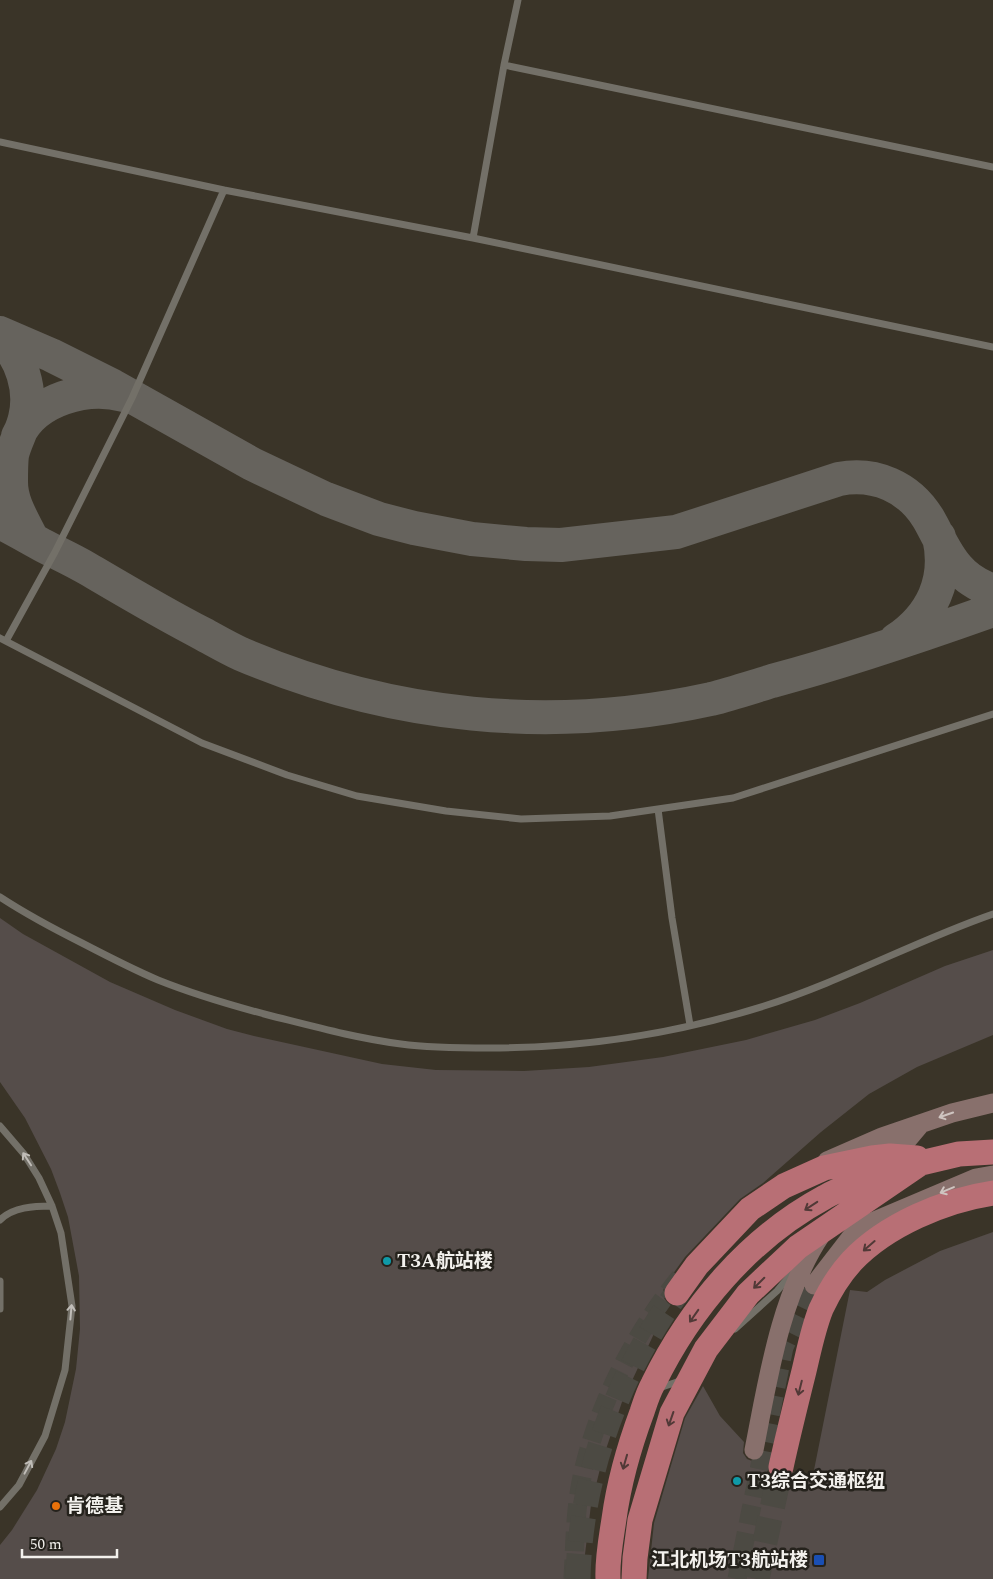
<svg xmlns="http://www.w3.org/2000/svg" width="993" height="1579" font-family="Spectral,'Noto Sans SC',serif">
  <rect width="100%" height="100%" fill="#2f2c25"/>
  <!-- built -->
  <path fill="#3a3428" d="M0 0H993V1579H0Z"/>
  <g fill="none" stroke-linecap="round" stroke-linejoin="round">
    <!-- taxiway -->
    <path stroke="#66635d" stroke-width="34" d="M0 333 51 355 113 386 252 464 326 499 379 519 414 528 472 539 526 544 561 545 676 532 839 479C875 472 909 487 928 518 938 535 945 554 958 568 967 579 980 586 993 591
      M0 338C22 357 32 390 25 418 22 431 15 442 12 455 11 463 11 473 11 482 11 503 23 520 32 539
      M18 436C35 399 87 385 124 395
      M0 522C14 529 28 537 42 545 57 553 73 560 88 569 127 592 164 614 203 634 216 641 228 648 241 654 391 718 551 734 711 699 731 694 752 687 772 681 847 661 920 636 993 610
      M896 640C932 616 949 580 939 537"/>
  </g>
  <!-- building -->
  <path fill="#554d4a" d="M0 918 23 934 110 982 175 1010 227 1029 254 1036 382 1064 436 1070 524 1071 589 1067 663 1057 746 1040 815 1020 860 1003 945 966 993 950V1035L917 1067 869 1094 821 1132 763 1183 740 1199 685 1257 665 1285 663 1291 664 1298 669 1305 659 1323 622 1402 602 1461 591 1505 582 1579H0V1545L12 1530 37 1490 56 1449 65 1422 76 1369 80 1329 79 1276 68 1217 60 1193 51 1169 25 1118 0 1082Z
    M993 1232V1579H648L654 1523 685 1418 703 1386 720 1416 744 1442 743 1453 747 1459 752 1461H757L763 1456 768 1459 767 1472 772 1478 777 1481H786L791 1477 794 1472 812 1480 850 1290 867 1292 885 1280 940 1251Z"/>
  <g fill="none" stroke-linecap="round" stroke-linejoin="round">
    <!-- secondary-tunnel -->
    <path stroke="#4c4a43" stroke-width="19" stroke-dasharray="19 9" stroke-linecap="butt" d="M573 1579C575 1545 575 1510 582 1477 597 1406 635 1332 681 1276
      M737 1579 784 1347 814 1285"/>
    <!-- highway-tunnel -->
    <path stroke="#4c4a43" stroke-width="25" stroke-dasharray="25 12" stroke-linecap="butt" d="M578 1579C580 1477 617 1376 677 1293
      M757 1579 781 1467"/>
    <!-- lane -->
    <path stroke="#737068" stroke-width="7" d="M504 65 993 167
      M0 142 224 190
      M473 238 504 65 518 0
      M0 638 202 743 287 775 357 796 446 811 521 819 610 816 733 798 993 714
      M6 641 55 552 132 398 224 190 473 238 993 347
      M658 809 672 918 690 1025
      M0 897C26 914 54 929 82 943 107 956 132 969 158 980 193 994 230 1005 268 1015 312 1026 355 1038 401 1044 430 1048 460 1048 490 1048 583 1048 675 1034 764 1006 843 981 915 941 993 914
      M0 1126 24 1154 39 1178 52 1206 61 1233 72 1306 65 1370 45 1436 19 1485 0 1507
      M0 1220C13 1207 34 1206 52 1206
      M0 1281V1309
      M735 1329 777 1291 793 1272
      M659 1388 677 1382 681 1379"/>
    <!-- secondary -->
    <path stroke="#88706c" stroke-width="19" d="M827 1161 882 1137 952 1113 993 1103
      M884 1161 904 1144 920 1125
      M814 1285 858 1228 976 1178 993 1175
      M754 1450C768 1379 780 1296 821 1235"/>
    <!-- highway -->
    <path stroke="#b86f75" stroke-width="25" d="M677 1293 697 1265 750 1209 784 1186 824 1168 872 1158 890 1156 917 1158
      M781 1467C788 1435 796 1403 804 1371 809 1350 813 1329 821 1309 829 1292 839 1275 852 1261 886 1225 945 1200 993 1193
      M608 1579C607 1559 611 1539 614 1519 619 1482 629 1447 642 1412 645 1403 648 1393 653 1384 690 1308 749 1238 825 1197 846 1185 870 1179 893 1172
      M634 1579 635 1558 640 1520 672 1413 706 1349 748 1294 798 1247 921 1163 959 1154 993 1152"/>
  </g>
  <!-- one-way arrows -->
  <defs><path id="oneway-shaft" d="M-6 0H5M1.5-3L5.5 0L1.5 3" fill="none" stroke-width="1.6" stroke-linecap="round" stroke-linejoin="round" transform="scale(1.25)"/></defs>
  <g stroke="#cec4c0">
    <use href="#oneway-shaft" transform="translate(946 1115) rotate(161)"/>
    <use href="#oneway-shaft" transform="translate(947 1190) rotate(157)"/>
  </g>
  <g stroke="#c0bdb8">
    <use href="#oneway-shaft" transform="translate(27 1159) rotate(-123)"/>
    <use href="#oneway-shaft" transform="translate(71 1312) rotate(-85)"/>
    <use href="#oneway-shaft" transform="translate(28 1467) rotate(-62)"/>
  </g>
  <g stroke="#513937">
    <use href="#oneway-shaft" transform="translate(811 1206) rotate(147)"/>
    <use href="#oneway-shaft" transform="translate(869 1246) rotate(139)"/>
    <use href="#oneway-shaft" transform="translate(759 1283) rotate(135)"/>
    <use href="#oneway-shaft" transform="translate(694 1316) rotate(125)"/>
    <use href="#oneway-shaft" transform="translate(800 1388) rotate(104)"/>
    <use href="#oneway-shaft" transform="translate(671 1419) rotate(109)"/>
    <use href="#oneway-shaft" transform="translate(625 1462) rotate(106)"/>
  </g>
  <!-- markers -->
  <g fill="#0f9aa8" stroke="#25221c" stroke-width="2">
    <circle cx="387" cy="1261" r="5"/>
    <circle cx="737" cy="1481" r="5"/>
  </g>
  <circle fill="#e8710a" stroke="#25221c" stroke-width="2" cx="56" cy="1506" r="5"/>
  <rect fill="#1a4fb4" stroke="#25221c" stroke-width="2" x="813" y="1554" width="12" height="12" rx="2.5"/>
  <g text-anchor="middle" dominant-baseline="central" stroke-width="5" stroke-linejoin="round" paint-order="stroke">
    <!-- poi labels -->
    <g font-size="19" font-weight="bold" fill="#f3f1ed" stroke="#25221c" text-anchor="start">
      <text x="397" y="1261">T3A航站楼</text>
      <text x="747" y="1481">T3综合交通枢纽</text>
      <text x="66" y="1506">肯德基</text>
      <text x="808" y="1560" text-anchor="end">江北机场T3航站楼</text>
    </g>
  </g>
  <!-- scale -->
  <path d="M22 1549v8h95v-8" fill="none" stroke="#f3f1ed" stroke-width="2.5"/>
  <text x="30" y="1549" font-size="15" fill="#f3f1ed" stroke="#25221c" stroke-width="4" paint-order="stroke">50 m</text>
</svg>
